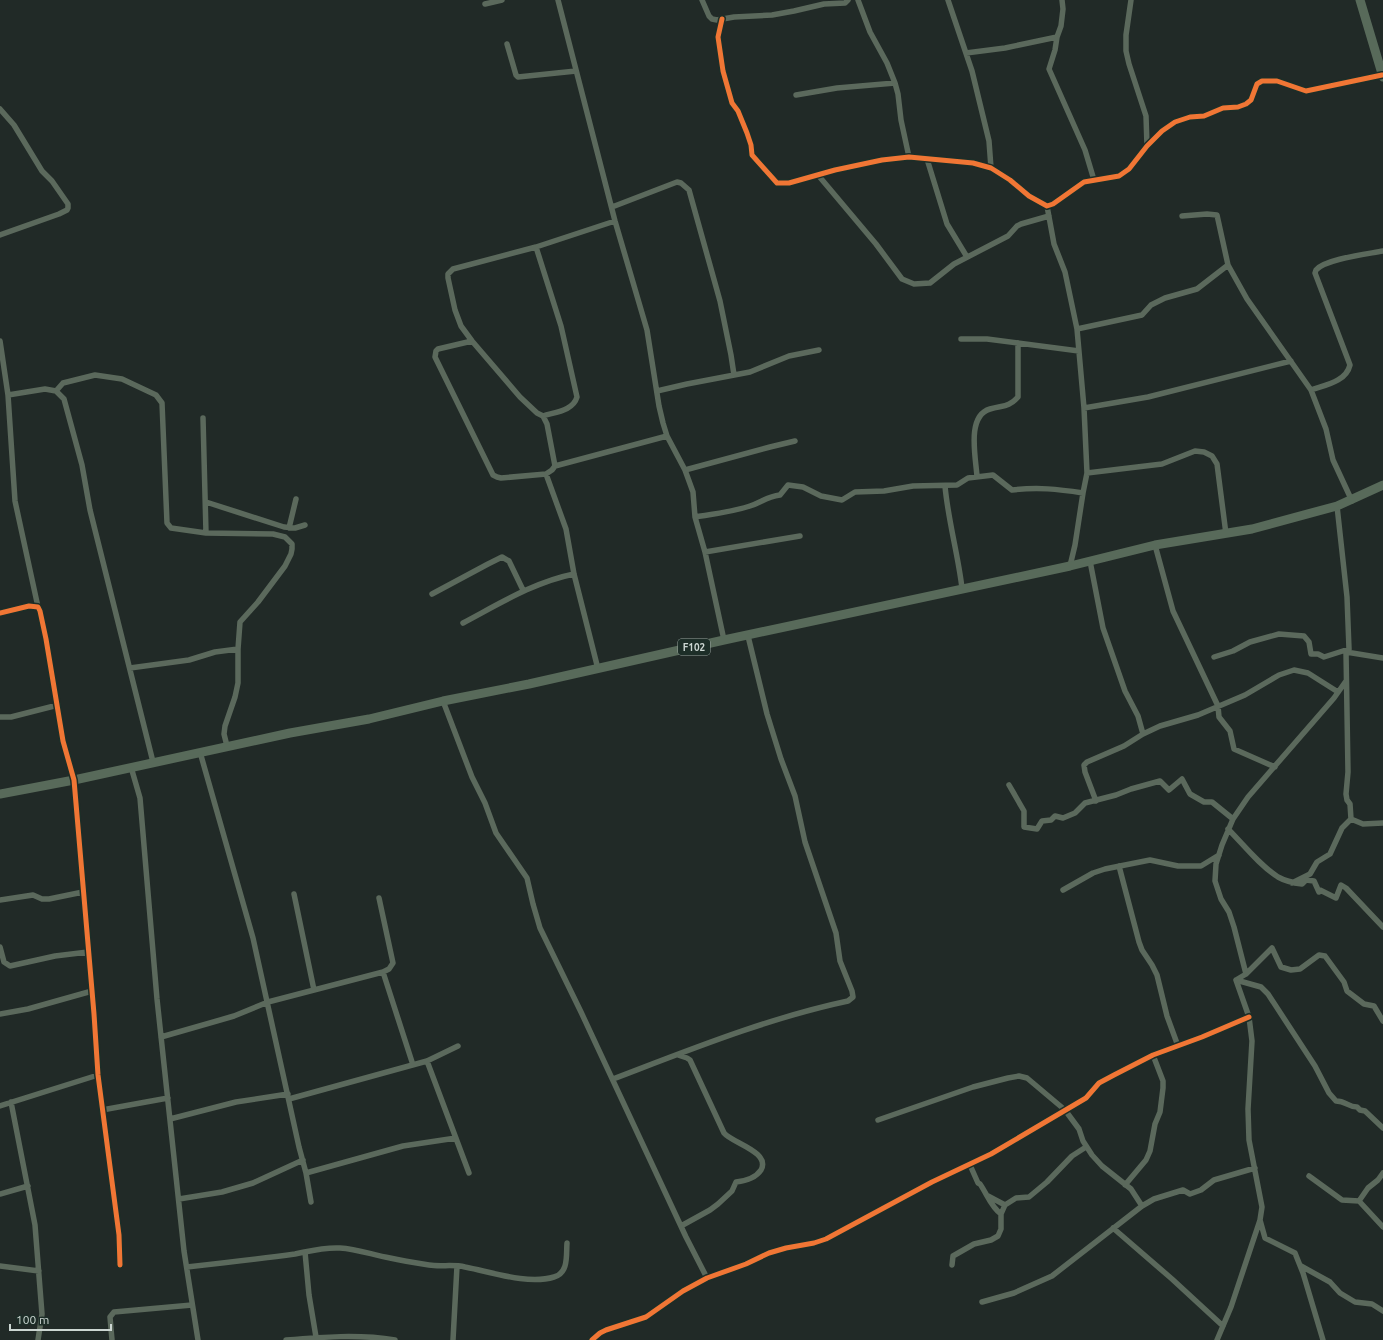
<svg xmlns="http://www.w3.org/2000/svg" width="1383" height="1340" font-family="Ubuntu,sans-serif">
  <rect width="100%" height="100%" fill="#212a27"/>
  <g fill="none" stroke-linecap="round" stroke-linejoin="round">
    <!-- minor -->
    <path stroke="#5b695c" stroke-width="5.5" d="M558 0 615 221 647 330 659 406 663 423 667 436 685 470 693 492 695 517 705 552 724 640
      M702 0 709 16 712 19 717 20 734 17 772 15 794 11 824 4 845 3 848 0
      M858 0 870 32 887 63 895 83 898 94 901 120 909 157
      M948 0 972 71 989 141 991 168
      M1062 0 1063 9 1061 26 1057 37 1055 50 1049 69 1085 150 1094 180
      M1131 0 1126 35V51L1129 64 1146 116 1147 146
      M485 4 502 0
      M722 19 718 37 723 71 732 103 738 111 747 133 751 145 752 155 777 183H789L835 170 882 160 909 157 973 163 991 168 1010 180 1029 196 1047 206 1053 204 1084 182 1119 176 1129 169 1147 146 1162 131 1175 122 1190 117 1204 116 1223 108 1238 107 1246 104 1251 100 1257 84 1262 81H1277L1306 91 1382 75
      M507 44 516 75 518 77 576 71
      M966 53 1005 48 1057 37
      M796 95 837 88 895 83
      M0 109 14 125 42 171 52 181 68 204V208L67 210 59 214 0 235
      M927 159 947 224 967 257
      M818 175 876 244 902 279 914 284 930 283 954 264 1008 236 1017 226 1021 224 1049 216
      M1047 206 1054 244 1065 272 1077 329 1084 408 1087 473 1083 493 1075 545 1070 566
      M612 207 677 182 681 183 689 190 720 301 731 355 734 375
      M1182 216 1207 214 1217 215 1228 265 1247 299 1311 390 1326 429 1333 460 1352 501
      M536 247 561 326 577 397C573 411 555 412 543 416
      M1077 329 1142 315 1151 305 1165 298 1197 289 1228 265
      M961 339H987L1079 351
      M0 341 8 395 15 501 38 607
      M472 341 438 349 436 351 435 357 493 475 497 477 501 478 546 474
      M1311 390C1325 385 1346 382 1350 365L1315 273 1316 270C1325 259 1368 254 1383 251
      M56 391 63 383 95 375 122 379 156 395 162 403 167 523 171 528 206 533 273 534 285 537 292 544V549L291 554 285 566 258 602 240 622 238 649V683L235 697 225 726 224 734 227 746
      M657 391 687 384 750 372 789 356 819 350
      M8 395 45 389 56 391 64 399 82 465 90 510 153 762
      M1084 408 1148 397 1291 361
      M203 418 206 533
      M555 466 667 436
      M685 470 770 447 795 441
      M1087 473 1162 464 1195 451 1204 452 1212 456 1217 464 1226 534
      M977 477C976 458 966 416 990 409 1003 405 1008 408 1018 397V343
      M945 486C948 520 958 554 962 588
      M206 502 284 527 295 528 305 525
      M695 517C714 514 732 512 750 506 762 502 766 497 780 495L788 485 803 487 821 496 842 500 855 492 884 491 913 486 957 485 968 478 993 475 1012 490C1038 487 1057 489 1083 493
      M289 528 296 499
      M1155 545 1173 611 1218 706 1219 717 1230 731 1234 749 1275 767
      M705 552 800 536
      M1090 561 1103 628 1125 691 1138 716 1143 734
      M432 594 488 564 502 557 509 561 523 590
      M0 613 29 606 38 607 40 611 46 639 63 741 74 780 94 1014 98 1075 119 1235 120 1265
      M463 623C499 604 534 582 574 574
      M1346 652 1383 658
      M1214 657 1233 651 1250 642 1279 634 1304 636 1309 642 1311 654H1318L1324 657 1349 649
      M130 668 189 660 215 652 238 649
      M598 669 574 574 566 529 546 474 552 470 555 466 547 424 543 416 537 413 520 397 472 341 461 326 455 310 448 278V274L453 269 536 247 615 221
      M443 701 472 777 485 803 496 833 527 878 533 904 540 928 581 1012 686 1237 707 1278
      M0 717H11L58 705
      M200 752 253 938 299 1147 306 1173 311 1202
      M131 767 140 798 157 999 184 1251 198 1340
      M1009 785 1024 811V827L1037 829 1042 821 1051 820 1055 816 1063 818 1075 813 1085 803 1116 795 1131 789 1160 781 1169 790 1182 779 1190 794 1204 802H1212L1233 819
      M1096 801 1085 772 1084 765 1087 762 1124 746 1143 734 1160 726 1198 715 1245 695 1279 675 1294 670 1308 673 1338 692
      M1351 819 1363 824 1383 823
      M1228 829C1244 845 1259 865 1278 877 1285 881 1294 883 1302 884L1306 880 1314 881 1319 892 1320 890 1336 898 1341 885 1346 888 1383 927
      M1119 866 1139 942 1142 950 1152 965 1157 975 1167 1016 1178 1046
      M1292 883 1310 874 1317 862 1330 854 1342 828 1351 819 1350 804 1347 800 1346 794 1348 772 1346 652 1349 649 1347 597 1337 506
      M1063 890 1093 873 1105 869 1150 860 1178 866H1201L1219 855
      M294 894 314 990
      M0 900 33 895 42 899H49L83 892
      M0 947 4 962 10 966 55 956 88 952
      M383 972 413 1065
      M1246 974 1272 948 1281 967 1291 970 1300 969 1319 955 1325 956 1344 982 1347 991 1364 1004 1374 1006 1383 1021
      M1236 980 1246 974 1234 927 1229 912 1221 899 1215 881 1216 864 1222 845 1233 819 1248 797 1334 698 1346 681
      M1236 980 1261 987 1268 994 1315 1066 1329 1093 1336 1101C1346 1101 1348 1107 1357 1107L1360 1110 1365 1111 1383 1128
      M0 1014 28 1009 92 991
      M161 1037 234 1016 268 1002 383 972 389 969 393 963 379 898
      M678 1055 687 1058 690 1060 724 1133C732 1143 771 1152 761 1170 755 1179 745 1181 736 1182L732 1191 718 1204 710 1210 681 1226
      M427 1061 469 1173
      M613 1079C689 1050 768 1018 848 1001L853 997 852 991 840 961 836 933 805 842 795 796 781 759 767 714 748 636
      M289 1099 427 1061 458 1046
      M11 1102 35 1225 42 1314 38 1340
      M0 1106 98 1075
      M102 1110 168 1098
      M170 1119 236 1102 288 1094
      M878 1120 973 1087 1008 1078 1019 1076 1027 1078 1065 1110 1079 1129 1083 1141 1092 1155 1102 1166 1131 1189 1142 1206
      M970 1165 978 1183 980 1184C987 1194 991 1207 1001 1214
      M306 1173 403 1146 456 1138
      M1309 1176 1342 1200 1359 1201 1383 1227
      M1125 1185 1146 1160 1150 1151 1155 1124 1160 1112 1163 1088V1081L1153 1055
      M0 1194 28 1186
      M988 1196 1005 1205
      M179 1199 222 1192 253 1183 303 1160
      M1359 1201 1368 1188 1378 1180 1383 1173
      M1260 1220 1265 1238 1295 1253 1303 1273 1323 1340
      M1113 1228 1172 1279 1223 1326
      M305 1252 309 1295 316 1337
      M952 1265 953 1256 974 1244 991 1240 998 1236 1001 1229V1214L1005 1205 1016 1198 1029 1197 1047 1182 1072 1156 1086 1147
      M0 1266 39 1271
      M1301 1266 1330 1282 1340 1293 1355 1302 1372 1304 1383 1311
      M187 1267C223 1263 259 1259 295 1254 310 1251 324 1247 340 1248 357 1249 373 1255 390 1258 403 1261 416 1263 429 1265 441 1267 453 1264 465 1267 491 1272 528 1285 554 1277 569 1273 566 1255 567 1243
      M982 1302 1014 1293 1052 1276 1142 1206 1154 1199 1183 1190 1190 1194 1201 1190 1214 1180 1255 1168
      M112 1340 110 1317 114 1312 192 1305
      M286 1340C322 1337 359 1334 395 1340
      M453 1340 457 1266
      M592 1340 600 1333 606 1330 646 1317 683 1291 707 1278 746 1264 769 1253 786 1248 814 1243 826 1239 932 1182 991 1154 1086 1098 1099 1083 1114 1075 1153 1055 1202 1037 1249 1017
      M1217 1340 1231 1307 1260 1220 1262 1207 1249 1140 1248 1109 1252 1041 1249 1017 1236 980"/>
    <!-- primary -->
    <path stroke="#586a5a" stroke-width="9" d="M1360 0 1383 77
      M0 794 74 780 290 733 369 719 443 701 529 684 724 640 1070 566 1155 545 1252 529 1337 506 1383 485"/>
    <defs>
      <path id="cycleway" d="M722 19 718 37 723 71 732 103 738 111 747 133 751 145 752 155 777 183H789L835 170 882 160 909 157 973 163 991 168 1010 180 1029 196 1047 206 1053 204 1084 182 1119 176 1129 169 1147 146 1162 131 1175 122 1190 117 1204 116 1223 108 1238 107 1246 104 1251 100 1257 84 1262 81H1277L1306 91 1382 75
        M0 613 29 606 38 607 40 611 46 639 63 741 74 780 94 1014 98 1075 119 1235 120 1265
        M592 1340 600 1333 606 1330 646 1317 683 1291 707 1278 746 1264 769 1253 786 1248 814 1243 826 1239 932 1182 991 1154 1086 1098 1099 1083 1114 1075 1153 1055 1202 1037 1249 1017"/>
    </defs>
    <!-- cycleway casing -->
    <use href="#cycleway" stroke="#1d2e28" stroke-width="8"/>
    <!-- cycleway -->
    <use href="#cycleway" stroke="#f07635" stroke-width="5"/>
  </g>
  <g text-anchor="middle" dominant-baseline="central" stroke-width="3" stroke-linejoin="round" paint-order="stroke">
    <!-- shield labels -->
    <rect fill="#1d2e28" stroke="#98a49f" stroke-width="1" x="678" y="639" width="32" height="16" rx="3"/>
    <g font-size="10" font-weight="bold" fill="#ccd6d2">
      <text x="694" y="647">F102</text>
    </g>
  </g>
  <!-- scale -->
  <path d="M10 1324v6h101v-6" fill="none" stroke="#ccd6d2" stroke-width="2"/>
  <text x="16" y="1324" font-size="12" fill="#ccd6d2" stroke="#1d2e28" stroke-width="3" paint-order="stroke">100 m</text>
</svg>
